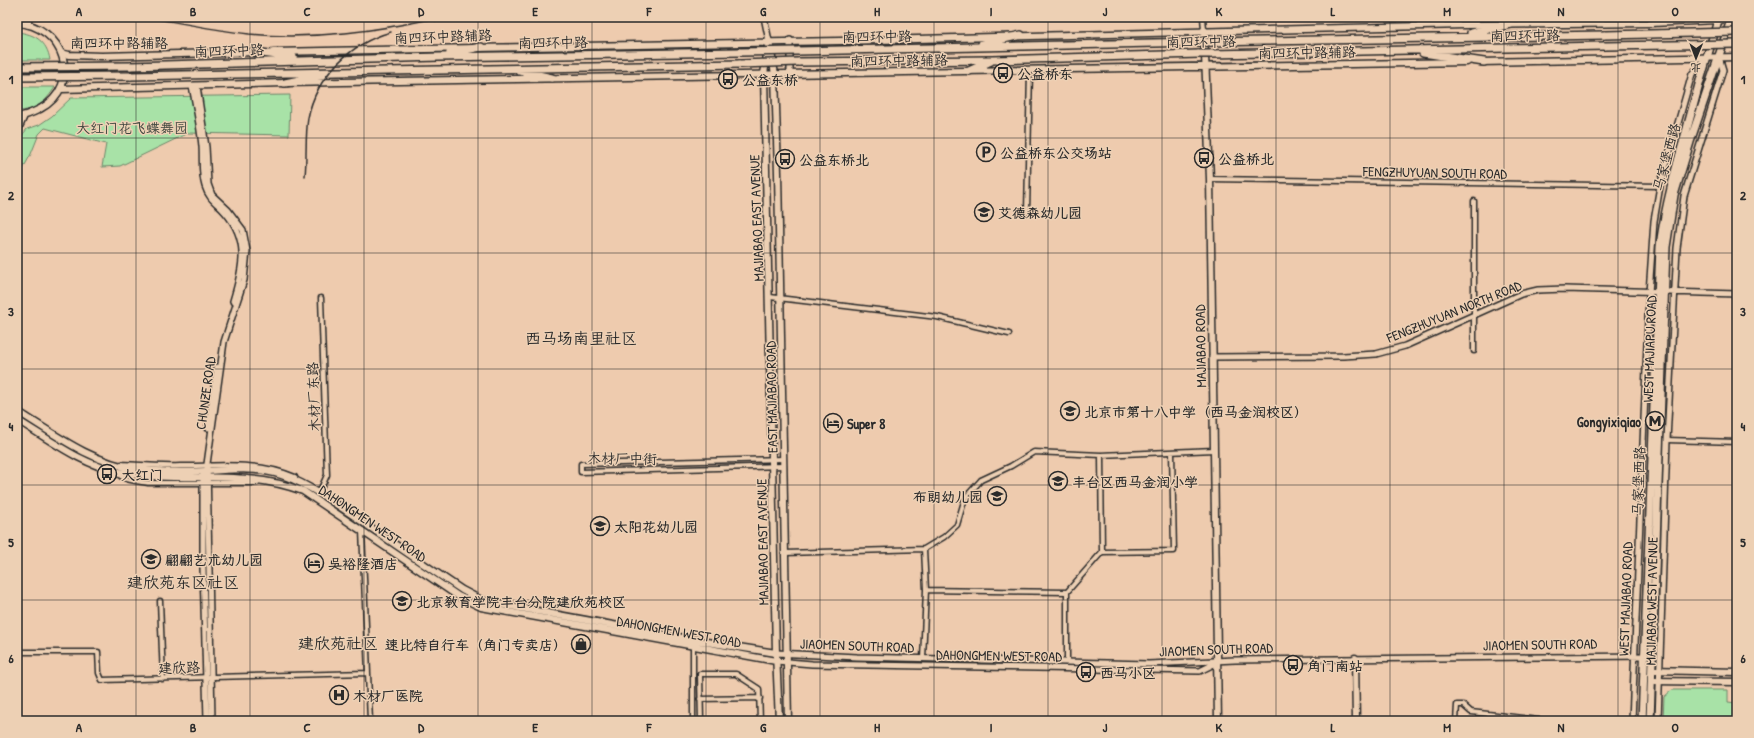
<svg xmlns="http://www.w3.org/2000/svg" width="1754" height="738" font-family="'Patrick Hand','LXGW WenKai TC',sans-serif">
  <rect width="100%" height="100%" fill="#eecbae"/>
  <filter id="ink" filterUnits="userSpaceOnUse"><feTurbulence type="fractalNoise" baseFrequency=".025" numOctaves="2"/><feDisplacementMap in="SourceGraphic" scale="8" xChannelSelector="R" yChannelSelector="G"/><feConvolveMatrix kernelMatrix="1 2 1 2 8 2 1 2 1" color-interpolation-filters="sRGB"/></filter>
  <g filter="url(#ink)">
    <!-- green -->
    <path fill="#a8e2a7" stroke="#6a8669" d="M17 32C35 34 47 41 50 60H17Z
      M17 87H55C46 102 35 111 17 111Z
      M290 95 289 135 188 133 120 166 102 167 106 144 45 128 39 134 31 154 20 174V138L27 129 39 125 52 116 71 98Z
      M1672 690H1728V702L1737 703V721H1663L1664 697Z"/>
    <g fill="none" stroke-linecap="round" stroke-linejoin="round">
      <defs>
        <path id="minor" d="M1203 17 1204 30
          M1210 179 1660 186
          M1474 201V351
          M1027 212 1030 71
          M770 297 937 317 1009 334
          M1667 440 1737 442
          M1101 455 1102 552
          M783 459 581 464V472L783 466
          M122 464C141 465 161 467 180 466 219 466 259 461 295 477L296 481
          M115 471C123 481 136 481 148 483H257
          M319 493 327 475 321 298
          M362 530 370 721
          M785 553 924 549 944 537 957 525 965 498 981 480 1011 466 1034 452 1101 455 1214 450
          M926 590 1067 592
          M160 601 163 679
          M693 647V721
          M17 652H98L99 673 102 680 367 673
          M923 659 926 590 924 549
          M1067 662V592L1102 552 1174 551 1172 452
          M700 699 760 698
          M701 721 700 674H736L759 689 760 721
          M1456 721 1457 705H1463L1471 712 1547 721"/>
        <path id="tertiary" d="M764 17 769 41
          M790 40V73
          M192 86C196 106 200 126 202 146 203 160 201 173 205 186 209 199 216 202 225 212 250 240 243 268 233 301
          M197 86 206 147 208 184 212 195 228 210 243 230 247 251 244 280 224 342 207 464 212 721
          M1212 357 1343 356 1376 354 1405 346 1521 294 1538 290 1565 289 1737 294
          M208 428 217 367
          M203 474V568L207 721
          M776 653 857 657 1149 664 1235 660 1645 656
          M776 661 812 664 1200 671 1216 663
          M17 712V721
          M1632 721 1649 293 1654 221 1660 186 1692 74 1705 59
          M1658 721 1667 440 1677 248 1684 196 1723 70 1719 57"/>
        <path id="secondary" d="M17 23C63 25 85 84 40 109 32 113 26 116 17 117
          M1204 30 1210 179 1218 721
          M769 41 775 74 778 173 788 721
          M768 48 764 74 776 653 779 721
          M273 52 840 41 1464 25 1652 23 1737 19
          M61 53 69 55 102 56 257 52
          M1481 62 1737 57
          M61 89 285 83 1467 62
          M17 131 24 116
          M17 411C54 434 92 463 136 469 159 472 183 472 206 471 230 470 251 467 275 473 305 481 329 500 354 516 390 541 426 566 462 590L483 601 694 640 776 653
          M17 420C49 439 82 465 119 472 181 484 242 468 303 491L458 596 481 607 776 661
          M1355 658 1356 721
          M1652 670 1737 672
          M1652 681 1737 682"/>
        <path id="primary" d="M1642 721 1660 247C1664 212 1673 178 1683 143 1694 101 1706 59 1719 17
          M1650 721 1666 247 1674 195 1690 142 1732 17"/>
        <path id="trunk" d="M26 17 28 24
          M1471 33 1511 24
          M1210 42 1605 35
          M982 44 1021 35
          M798 51 1198 42
          M254 52 293 57
          M450 53 481 47
          M1423 53 1484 62
          M1210 54 1605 46
          M798 62 993 60 1199 54
          M130 66 439 57 740 52
          M519 71 552 78
          M969 71 991 61
          M130 76 740 64
          M285 83 324 75"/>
      </defs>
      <!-- minor casing -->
      <use href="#minor" stroke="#2b2b2b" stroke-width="7"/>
      <!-- tertiary casing -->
      <use href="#tertiary" stroke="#2b2b2b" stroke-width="8"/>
      <!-- secondary casing -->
      <use href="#secondary" stroke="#2b2b2b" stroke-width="9"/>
      <!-- primary casing -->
      <use href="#primary" stroke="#2b2b2b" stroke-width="10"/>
      <!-- trunk casing -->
      <use href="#trunk" stroke="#2b2b2b" stroke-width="10"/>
      <!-- minor -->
      <use href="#minor" stroke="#edd0b4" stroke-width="4"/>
      <!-- tertiary -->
      <use href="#tertiary" stroke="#edd0b4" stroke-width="5"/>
      <!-- secondary -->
      <use href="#secondary" stroke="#edd0b4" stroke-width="6"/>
      <!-- primary -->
      <use href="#primary" stroke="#edd0b4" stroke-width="7"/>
      <!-- trunk -->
      <use href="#trunk" stroke="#edd0b4" stroke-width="7"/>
      <!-- rail -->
      <path stroke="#2b2b2b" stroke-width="1.5" d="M147 17C181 23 215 30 249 34 314 40 377 31 440 17
        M436 21 454 17
        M305 176C307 157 305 137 308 118 316 76 351 43 391 32"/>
      <defs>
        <path id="trunk-bridge" d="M1605 35 1737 32
          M1198 42H1210
          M1605 46 1737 44
          M740 52 798 51
          M1199 54H1210
          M740 64 798 62
          M17 67 130 66
          M17 77 130 76"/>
      </defs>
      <!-- trunk-bridge casing -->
      <use href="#trunk-bridge" stroke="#2b2b2b" stroke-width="10" stroke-linecap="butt"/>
      <!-- trunk-bridge -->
      <use href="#trunk-bridge" stroke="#edd0b4" stroke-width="7"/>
    </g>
  </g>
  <!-- grid -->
  <path fill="none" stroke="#2b2b2b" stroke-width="1" stroke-opacity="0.55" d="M136 17V721M250 17V721M364 17V721M478 17V721M592 17V721M706 17V721M820 17V721M934 17V721M1048 17V721M1162 17V721M1276 17V721M1390 17V721M1504 17V721M1618 17V721M17 138H1737M17 253H1737M17 369H1737M17 485H1737M17 600H1737"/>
  <!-- icons -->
  <defs>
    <symbol id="bus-ring" viewBox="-11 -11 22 22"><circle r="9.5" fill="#edd0b4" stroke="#2b2b2b" stroke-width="1.5"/><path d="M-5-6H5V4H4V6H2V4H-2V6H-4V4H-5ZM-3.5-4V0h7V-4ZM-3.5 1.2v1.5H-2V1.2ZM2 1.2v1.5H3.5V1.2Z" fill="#2b2b2b"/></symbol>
    <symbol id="parking-ring" viewBox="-11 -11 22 22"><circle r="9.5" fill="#edd0b4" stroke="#2b2b2b" stroke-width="1.5"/><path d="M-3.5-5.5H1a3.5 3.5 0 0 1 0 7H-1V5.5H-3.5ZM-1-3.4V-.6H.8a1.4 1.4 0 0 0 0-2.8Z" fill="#2b2b2b"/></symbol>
    <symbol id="school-ring" viewBox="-11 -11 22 22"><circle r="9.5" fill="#edd0b4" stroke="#2b2b2b" stroke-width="1.5"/><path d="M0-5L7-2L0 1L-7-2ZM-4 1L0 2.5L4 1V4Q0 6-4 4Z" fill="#2b2b2b"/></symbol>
    <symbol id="metro-ring" viewBox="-11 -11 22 22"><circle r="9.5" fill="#edd0b4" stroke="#2b2b2b" stroke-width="1.5"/><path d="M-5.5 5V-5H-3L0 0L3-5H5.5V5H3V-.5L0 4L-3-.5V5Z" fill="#2b2b2b"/></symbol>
    <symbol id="hotel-ring" viewBox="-11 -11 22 22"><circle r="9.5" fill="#edd0b4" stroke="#2b2b2b" stroke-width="1.5"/><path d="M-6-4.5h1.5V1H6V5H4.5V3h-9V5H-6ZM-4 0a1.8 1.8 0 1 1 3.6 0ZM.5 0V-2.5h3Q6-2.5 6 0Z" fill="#2b2b2b"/></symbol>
    <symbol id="university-ring" viewBox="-11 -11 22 22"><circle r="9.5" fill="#edd0b4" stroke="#2b2b2b" stroke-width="1.5"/><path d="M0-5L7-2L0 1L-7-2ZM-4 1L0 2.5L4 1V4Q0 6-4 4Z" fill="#2b2b2b"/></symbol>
    <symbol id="shop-ring" viewBox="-11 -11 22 22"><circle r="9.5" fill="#edd0b4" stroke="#2b2b2b" stroke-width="1.5"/><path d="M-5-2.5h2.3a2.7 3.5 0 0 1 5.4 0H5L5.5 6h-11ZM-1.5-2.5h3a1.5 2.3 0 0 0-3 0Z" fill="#2b2b2b"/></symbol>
    <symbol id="hospital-ring" viewBox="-11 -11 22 22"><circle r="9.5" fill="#edd0b4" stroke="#2b2b2b" stroke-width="1.5"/><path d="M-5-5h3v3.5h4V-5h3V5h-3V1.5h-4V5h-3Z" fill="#2b2b2b"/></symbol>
  </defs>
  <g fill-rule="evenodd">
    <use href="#bus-ring" x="992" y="62" width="22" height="22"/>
    <use href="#bus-ring" x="717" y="68" width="22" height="22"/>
    <use href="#parking-ring" x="975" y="141" width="22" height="22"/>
    <use href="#bus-ring" x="1193" y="147" width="22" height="22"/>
    <use href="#bus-ring" x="774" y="148" width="22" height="22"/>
    <use href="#school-ring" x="973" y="201" width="22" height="22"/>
    <use href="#school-ring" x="1059" y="400" width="22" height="22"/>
    <use href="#metro-ring" x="1644" y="410" width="22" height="22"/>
    <use href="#hotel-ring" x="822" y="412" width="22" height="22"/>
    <use href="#bus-ring" x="96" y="463" width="22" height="22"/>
    <use href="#school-ring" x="1047" y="470" width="22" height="22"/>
    <use href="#school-ring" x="986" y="485" width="22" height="22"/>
    <use href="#school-ring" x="589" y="515" width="22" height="22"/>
    <use href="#school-ring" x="140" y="548" width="22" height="22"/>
    <use href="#hotel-ring" x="303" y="552" width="22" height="22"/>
    <use href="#university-ring" x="391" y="590" width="22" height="22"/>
    <use href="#shop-ring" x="570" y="633" width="22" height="22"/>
    <use href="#bus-ring" x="1282" y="654" width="22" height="22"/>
    <use href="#bus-ring" x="1075" y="661" width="22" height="22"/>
    <use href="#hospital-ring" x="328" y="684" width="22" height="22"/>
  </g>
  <g text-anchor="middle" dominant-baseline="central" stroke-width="3" stroke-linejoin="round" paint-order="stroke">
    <!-- street labels -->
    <g font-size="14" fill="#2b2b2b" stroke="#edd0b4">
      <text transform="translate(1525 35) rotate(-1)">南四环中路</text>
      <text transform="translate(443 36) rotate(-2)">南四环中路辅路</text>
      <text transform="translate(877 36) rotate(-1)">南四环中路</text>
      <text transform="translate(1201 41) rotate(-1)">南四环中路</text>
      <text x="119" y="42">南四环中路辅路</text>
      <text transform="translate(553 42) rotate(-1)">南四环中路</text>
      <text transform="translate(229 50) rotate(-2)">南四环中路</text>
      <text transform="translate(1307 52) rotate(-1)">南四环中路辅路</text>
      <text transform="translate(899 60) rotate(-1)">南四环中路辅路</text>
      <text transform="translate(1666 157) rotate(-75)">马家堡西路</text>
      <text transform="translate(1435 172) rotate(1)">FENGZHUYUAN SOUTH ROAD</text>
      <text transform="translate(756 218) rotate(-92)">MAJIABAO EAST AVENUE</text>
      <text transform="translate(1454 311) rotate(-22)">FENGZHUYUAN NORTH ROAD</text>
      <text transform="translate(1200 346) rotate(-91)">MAJIABAO ROAD</text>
      <text transform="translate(1649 349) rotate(-88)">WEST MAJIAPU ROAD</text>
      <text transform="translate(205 393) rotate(-82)">CHUNZE ROAD</text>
      <text transform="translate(313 397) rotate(-92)">木材厂东路</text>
      <text transform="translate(771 397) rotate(-91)">EAST MAJIABAO ROAD</text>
      <text transform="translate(622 458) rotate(1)">木材厂中街</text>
      <text transform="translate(1638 481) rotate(-88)">马家堡西路</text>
      <text transform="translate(373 523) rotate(34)">DAHONGMEN WEST ROAD</text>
      <text transform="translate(762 542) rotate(-91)">MAJIABAO EAST AVENUE</text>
      <text transform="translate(1625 599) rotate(-88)">WEST MAJIABAO ROAD</text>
      <text transform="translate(1651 601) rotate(-89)">MAJIABAO WEST AVENUE</text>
      <text transform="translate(679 631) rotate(10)">DAHONGMEN WEST ROAD</text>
      <text transform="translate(1540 644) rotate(-1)">JIAOMEN SOUTH ROAD</text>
      <text transform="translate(857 645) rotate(2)">JIAOMEN SOUTH ROAD</text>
      <text transform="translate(1216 649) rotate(-2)">JIAOMEN SOUTH ROAD</text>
      <text transform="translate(999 655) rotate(1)">DAHONGMEN WEST ROAD</text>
      <text transform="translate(179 667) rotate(-2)">建欣路</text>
    </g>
    <!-- poi labels -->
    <g font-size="14" font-weight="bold" fill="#2b2b2b" stroke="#edd0b4" text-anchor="start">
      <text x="1017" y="73">公益桥东</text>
      <text x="742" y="79">公益东桥</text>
      <text x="1000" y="152">公益桥东公交场站</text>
      <text x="1218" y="158">公益桥北</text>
      <text x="799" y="159">公益东桥北</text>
      <text x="998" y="212">艾德森幼儿园</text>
      <text x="1084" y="411">北京市第十八中学（西马金润校区）</text>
      <text x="1641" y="421" text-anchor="end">Gongyixiqiao</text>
      <text x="847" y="423">Super 8</text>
      <text x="121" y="474">大红门</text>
      <text x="1072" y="481">丰台区西马金润小学</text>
      <text x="983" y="496" text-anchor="end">布朗幼儿园</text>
      <text x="614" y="526">太阳花幼儿园</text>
      <text x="165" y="559">翩翩艺术幼儿园</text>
      <text x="328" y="563">吴裕隆酒店</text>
      <text x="416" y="601">北京教育学院丰台分院建欣苑校区</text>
      <text x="567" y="644" text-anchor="end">速比特自行车（角门专卖店）</text>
      <text x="1307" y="665">角门南站</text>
      <text x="1100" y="672">西马小区</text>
      <text x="353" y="695">木材厂医院</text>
    </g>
    <!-- park labels -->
    <g font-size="14" fill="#3e463e" stroke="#edd0b4">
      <text x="132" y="127">大红门花飞蝶舞园</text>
    </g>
    <!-- quarter labels -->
    <g font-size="16" fill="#2b2b2b" stroke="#edd0b4">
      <text x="581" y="338">西马场南里社区</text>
      <text x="183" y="582">建欣苑东区社区</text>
      <text x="338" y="643">建欣苑社区</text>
    </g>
  </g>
  <!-- margin -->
  <rect width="1754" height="738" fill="none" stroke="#edd0b4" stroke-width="44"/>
  <!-- north arrow -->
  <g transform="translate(1696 58) rotate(181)" stroke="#edd0b4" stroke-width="3" paint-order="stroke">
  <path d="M0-3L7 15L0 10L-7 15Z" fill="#2b2b2b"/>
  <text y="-6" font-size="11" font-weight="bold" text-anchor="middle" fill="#2b2b2b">北</text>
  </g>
  <rect x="22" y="22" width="1710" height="694" fill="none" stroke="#2b2b2b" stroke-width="1.5"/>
  <g font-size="13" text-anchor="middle" font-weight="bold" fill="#2b2b2b">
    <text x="79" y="16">A</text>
    <text x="193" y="16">B</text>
    <text x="307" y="16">C</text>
    <text x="421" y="16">D</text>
    <text x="535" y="16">E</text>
    <text x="649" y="16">F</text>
    <text x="763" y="16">G</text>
    <text x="877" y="16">H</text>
    <text x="991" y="16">I</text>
    <text x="1105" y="16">J</text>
    <text x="1219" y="16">K</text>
    <text x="1333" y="16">L</text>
    <text x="1447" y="16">M</text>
    <text x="1561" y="16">N</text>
    <text x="1675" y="16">O</text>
    <text x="11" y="84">1</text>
    <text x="1743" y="84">1</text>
    <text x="11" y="200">2</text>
    <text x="1743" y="200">2</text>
    <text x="11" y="316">3</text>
    <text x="1743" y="316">3</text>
    <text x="11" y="431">4</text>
    <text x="1743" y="431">4</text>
    <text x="11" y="547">5</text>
    <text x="1743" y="547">5</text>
    <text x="11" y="663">6</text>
    <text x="1743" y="663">6</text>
    <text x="79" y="732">A</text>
    <text x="193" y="732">B</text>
    <text x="307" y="732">C</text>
    <text x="421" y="732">D</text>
    <text x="535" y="732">E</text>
    <text x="649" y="732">F</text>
    <text x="763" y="732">G</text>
    <text x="877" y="732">H</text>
    <text x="991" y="732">I</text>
    <text x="1105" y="732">J</text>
    <text x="1219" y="732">K</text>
    <text x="1333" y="732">L</text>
    <text x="1447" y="732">M</text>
    <text x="1561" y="732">N</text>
    <text x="1675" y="732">O</text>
  </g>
</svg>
